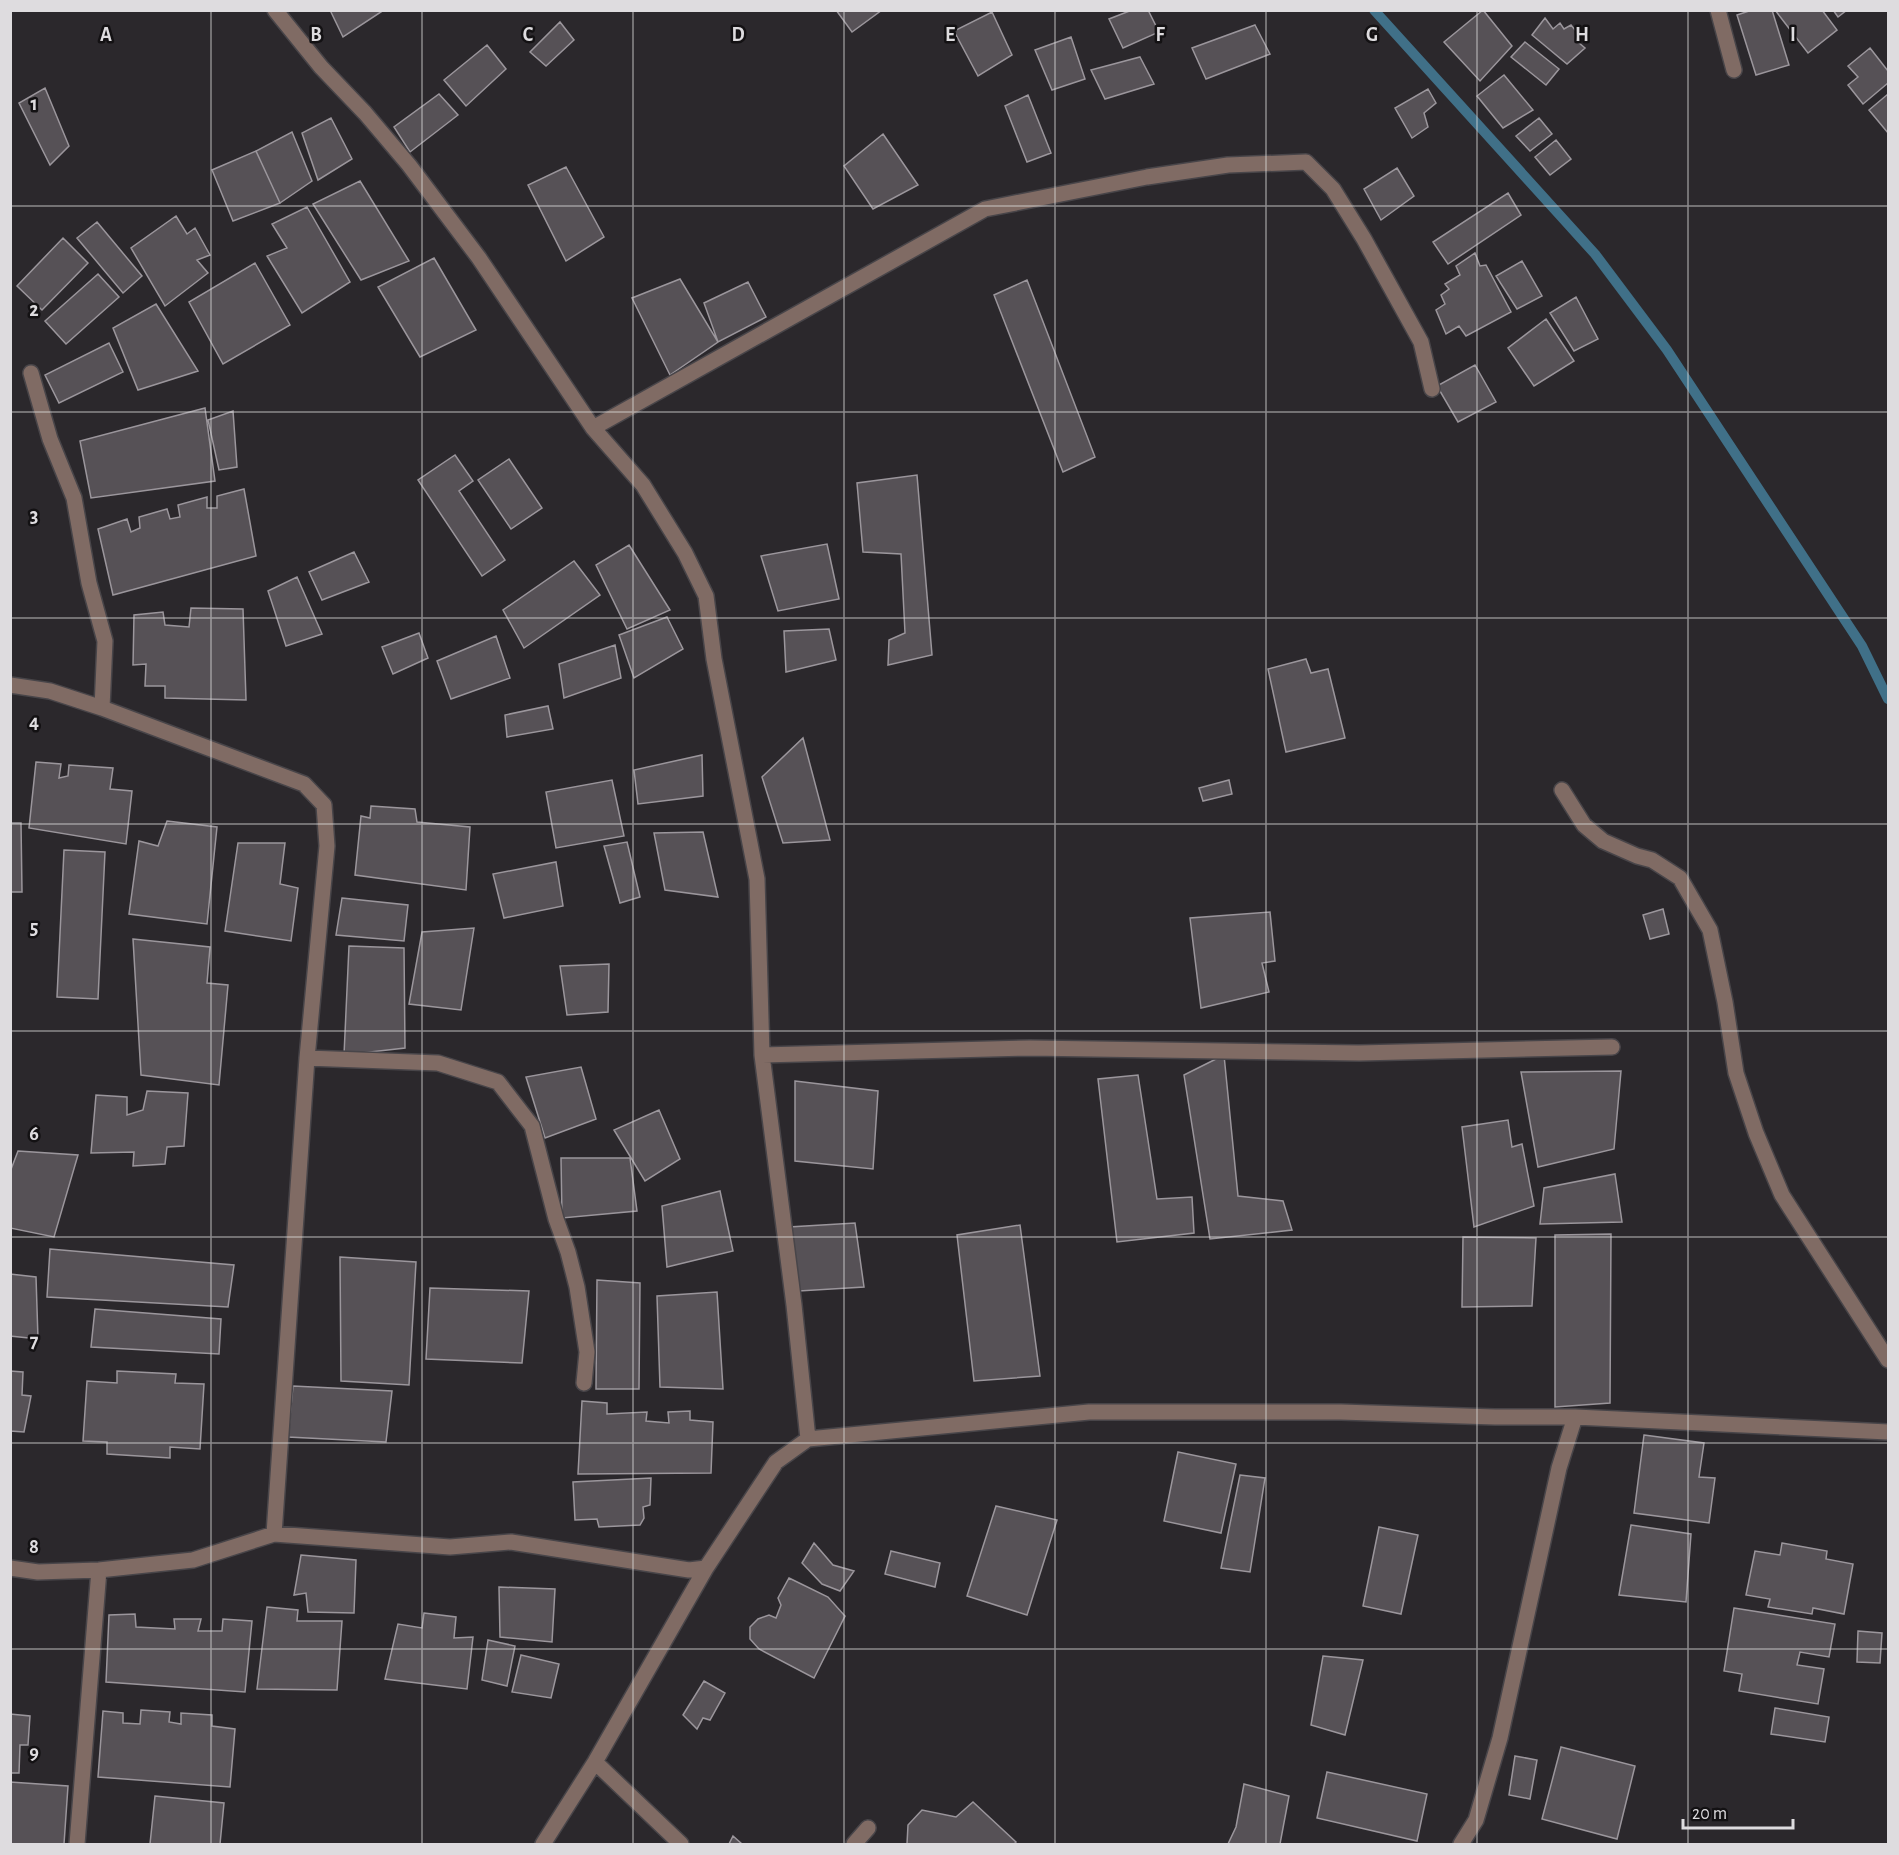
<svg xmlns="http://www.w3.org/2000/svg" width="1899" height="1855" font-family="'Alegreya Sans',sans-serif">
  <rect width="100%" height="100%" fill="#2b282c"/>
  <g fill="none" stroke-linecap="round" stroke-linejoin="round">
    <!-- stream -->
    <path stroke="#407088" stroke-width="10" d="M1374 10 1595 254 1667 350 1862 646 1888 699"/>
  </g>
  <!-- building -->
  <path fill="#565156" stroke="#9b969c" stroke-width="1.5" d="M330 10H384L343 37Z
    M836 10H882L852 32Z
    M1132 10H1148L1159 32 1123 48 1109 19Z
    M1483 10 1512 46 1480 81 1444 42Z
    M1752 10H1772L1789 65 1756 75 1737 15Z
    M1775 10H1822L1837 30 1808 53Z
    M1833 10H1847L1838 17Z
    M992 12 1012 55 978 76 954 31Z
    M1545 18 1553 29 1560 23 1564 29 1571 25 1580 36 1578 42 1585 48 1567 64 1532 35Z
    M560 22 574 40 546 66 530 52Z
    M1255 25 1270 54 1206 79 1192 48Z
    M1071 37 1085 79 1052 90 1035 50Z
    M1525 42 1559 69 1546 85 1511 57Z
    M487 45 506 69 466 106 444 80Z
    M1870 48 1888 71V83L1863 104 1848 85 1858 77 1848 66Z
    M1140 57 1154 84 1105 99 1091 70Z
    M1504 75 1533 110 1503 128 1477 96Z
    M45 88 69 146 50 165 19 103Z
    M1428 89 1436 103 1424 113 1428 127 1412 138 1395 108Z
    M439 94 458 115 410 152 394 127Z
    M1888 94V133L1869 110Z
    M1028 95 1051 153 1027 162 1005 106Z
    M331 118 352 159 318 180 302 133Z
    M1539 118 1552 134 1530 151 1516 136Z
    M292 132 312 181 280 203 256 151Z
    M883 134 918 185 873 209 844 166Z
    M1556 140 1571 159 1550 175 1535 157Z
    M256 151 280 203 233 221 212 170Z
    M566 167 604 237 566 261 528 185Z
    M1397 168 1414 196 1381 220 1364 189Z
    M360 181 409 261 361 280 313 204Z
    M1508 193 1521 215 1448 264 1433 242Z
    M307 207 350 282 302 313 267 256 287 248 272 224Z
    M176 216 187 234 195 228 210 255 197 260 208 273 165 306 131 248Z
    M97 222 142 276 123 293 77 238Z
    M63 238 88 263 42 310 17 286Z
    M1475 253 1480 266 1486 265 1511 312 1466 336 1459 326 1446 334 1436 310 1445 304 1441 295 1449 289 1445 284 1460 275 1456 266Z
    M434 258 476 330 420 357 378 287Z
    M1522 261 1542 296 1517 309 1496 276Z
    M255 263 290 325 223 364 189 302Z
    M98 274 119 297 66 344 45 321Z
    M680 279 718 342 670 375 632 298Z
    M1027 280 1095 457 1063 472 994 295Z
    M748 282 766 317 718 342 704 303Z
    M1576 297 1598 339 1574 351 1550 313Z
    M156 304 198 371 138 390 113 328Z
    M1546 319 1574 361 1534 386 1508 348Z
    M109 343 123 372 59 403 45 375Z
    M1475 365 1496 402 1458 422 1437 386Z
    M205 408 215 481 91 498 80 441Z
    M233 411 237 467 219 470 208 420Z
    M455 455 473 481 459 491 505 560 482 576 418 480Z
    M509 459 542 508 511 529 478 480Z
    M917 475 932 655 888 665 889 640 905 633 901 554 863 552 857 483Z
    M244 489 256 556 113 595 98 529 127 519 131 532 140 528 139 517 167 509 170 519 180 517 178 505 207 497V508H217V496Z
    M827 544 839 599 778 611 761 556Z
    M629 545 670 610 627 629 596 565Z
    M354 552 369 582 322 600 309 572Z
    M574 561 600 595 524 648 503 610Z
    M297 577 322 634 286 646 268 591Z
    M191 608 243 609 246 700 165 698V686H145L146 664 133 665 134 615 163 612 165 625 189 627Z
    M667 617 683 649 634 678 619 635Z
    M829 629 836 660 786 672 784 631Z
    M419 633 428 658 393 674 382 647Z
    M496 636 510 678 451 699 437 661Z
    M615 645 621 678 564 698 559 664Z
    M1306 659 1311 673 1328 669 1345 738 1286 752 1268 669Z
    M548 706 553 729 507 737 505 715Z
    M803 738 830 840 783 843 762 777Z
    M702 755 703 796 638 804 634 770Z
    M36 762 61 764 59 778 68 776 69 765 113 768 110 789 132 791 126 844 29 828Z
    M612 780 624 836 556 848 546 792Z
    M1229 780 1232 794 1203 801 1199 788Z
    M371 806 415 809 417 822 470 827 466 890 355 875 361 816 370 818Z
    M167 821 217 827 207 924 129 914 139 841 158 846Z
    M10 823H21L22 892H10Z
    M703 832 718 897 665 890 654 833Z
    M627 842 640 897 620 903 604 846Z
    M238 843H285L280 884 298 888 291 941 225 931Z
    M64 850 105 852 98 999 57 997Z
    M556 862 563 906 504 918 493 874Z
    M342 898 408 905 404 941 336 935Z
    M1663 909 1669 934 1650 939 1643 915Z
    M1270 912 1275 961 1262 963 1269 992 1201 1008 1190 918Z
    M474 928 461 1010 409 1004 422 932Z
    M133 939 210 947 207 983 228 985 219 1085 141 1075Z
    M349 946 404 948 405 1048 344 1055Z
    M609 964 608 1012 567 1015 560 966Z
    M1224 1055 1238 1196 1283 1201 1292 1230 1210 1239 1184 1075Z
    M581 1067 596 1119 545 1138 526 1077Z
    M1621 1071 1614 1149 1538 1167 1521 1072Z
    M1138 1075 1157 1199 1192 1197 1194 1233 1117 1242 1098 1079Z
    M795 1081 878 1091 873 1169 795 1161Z
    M147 1091 188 1093 184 1146 167 1147 165 1164 133 1166 134 1152 91 1153 96 1095 127 1097V1115L143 1110Z
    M659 1110 680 1159 645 1181 614 1130Z
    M1508 1120 1512 1147 1522 1144 1534 1206 1474 1227 1462 1127Z
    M18 1151 78 1155 54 1237 10 1228V1172Z
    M561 1158H630L637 1211 562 1218Z
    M1615 1174 1622 1222 1540 1224 1544 1188Z
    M720 1191 733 1251 667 1267 662 1206Z
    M855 1223 864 1287 799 1291 789 1227Z
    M1020 1225 1040 1376 974 1381 957 1235Z
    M1611 1234 1610 1403 1555 1407V1235Z
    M1463 1237 1536 1238 1532 1306 1462 1307Z
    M50 1249 234 1265 228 1307 47 1297Z
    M340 1257 416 1262 409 1385 341 1381Z
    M10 1274 36 1277 38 1339 10 1336Z
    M597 1280 640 1283 639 1389H596Z
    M430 1288 529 1291 522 1363 426 1359Z
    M717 1292 723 1389 660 1387 657 1296Z
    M95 1309 221 1319 219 1354 91 1347Z
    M10 1371 23 1372 22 1395 31 1396 24 1432 10 1431Z
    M117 1371 176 1374 175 1383 204 1384 200 1449 170 1447V1458L107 1454V1442L83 1441 87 1381 117 1383Z
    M293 1386 392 1391 386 1442 288 1437Z
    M582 1401 607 1403V1414L647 1412 646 1421 669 1423 668 1412 690 1411V1420L713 1422 711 1473 578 1474Z
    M1644 1435 1704 1443 1699 1477 1715 1478 1709 1523 1634 1513Z
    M1178 1452 1236 1464 1221 1533 1164 1521Z
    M1240 1475 1265 1478 1250 1572 1221 1568Z
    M651 1478 650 1505 643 1507 644 1518 640 1525 599 1527 597 1519 575 1520 573 1482Z
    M996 1506 1057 1520 1027 1615 967 1596Z
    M1631 1525 1691 1534 1686 1602 1619 1595Z
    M1379 1527 1418 1535 1401 1614 1363 1606Z
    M814 1543 833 1565 854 1571 840 1591 822 1584 802 1563Z
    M1782 1543 1827 1551 1826 1559 1853 1564 1844 1614 1813 1608 1812 1614 1768 1607 1770 1599 1746 1595 1755 1551 1780 1555Z
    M891 1551 940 1563 935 1587 885 1574Z
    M301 1555 356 1560 354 1613 308 1612 306 1593 294 1595Z
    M789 1578 828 1597 845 1616 814 1678 759 1649 750 1639V1627L758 1619 769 1615 776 1618 781 1605 778 1598Z
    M499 1587 555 1589 552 1642 500 1637Z
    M267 1607 298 1610 297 1621H342L337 1690 257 1689Z
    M1734 1608 1835 1624 1829 1657 1800 1652 1797 1665 1824 1669 1818 1704 1739 1691 1742 1674 1724 1671Z
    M424 1613 456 1617 454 1638 473 1637 467 1689 385 1679 398 1624 422 1628Z
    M135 1614 136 1627 175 1629 174 1619H201L198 1631H222L223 1619 252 1621 245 1692 106 1682 109 1615Z
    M1858 1631 1882 1633 1880 1663 1857 1662Z
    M488 1640 515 1646 507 1686 482 1680Z
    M521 1655 559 1664 551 1698 512 1692Z
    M1323 1656 1363 1660 1345 1735 1311 1725Z
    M704 1681 725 1693 710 1720 703 1718 697 1729 683 1715Z
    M1775 1708 1829 1717 1825 1742 1771 1734Z
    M141 1710 170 1712 169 1722 181 1724V1713L212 1715V1726L235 1729 230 1787 98 1777 103 1711 123 1713V1723L140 1724Z
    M10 1714 30 1716 28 1745H20L19 1773H10Z
    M1561 1747 1635 1766 1617 1839 1542 1819Z
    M1515 1756 1537 1760 1530 1799 1509 1795Z
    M1327 1772 1427 1794 1417 1841 1317 1818Z
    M10 1782 68 1786 64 1844H10Z
    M1244 1784 1289 1796 1280 1844H1228L1236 1827Z
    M155 1796 224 1803 220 1844H150Z
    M973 1802 1016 1842 1014 1844H907L908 1825 922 1810 956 1817Z
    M733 1836 742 1844H729Z"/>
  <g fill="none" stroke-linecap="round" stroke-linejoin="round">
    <defs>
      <path id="minor" d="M275 10 321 67 365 113 409 165 479 258 593 428 643 485 685 553 706 596 714 659 757 879 762 1055 794 1305 808 1439
        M1718 10 1734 70
        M31 373 50 439 74 498 89 583 105 641 102 708
        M593 428 985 209 1147 177 1228 165 1306 162 1333 189 1364 239 1421 342 1432 389
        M10 685 50 691 102 708 304 784 324 805 327 846 307 1058 274 1534
        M1562 790 1584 825 1603 841 1637 856 1652 860 1680 878 1710 930 1725 1002 1736 1073 1756 1133 1782 1195 1888 1360
        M762 1055 1030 1048 1359 1053 1612 1047
        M307 1058 438 1063 498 1082 532 1126 556 1219 568 1252 577 1287 587 1352 584 1383
        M10 1568 38 1572 99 1570 193 1560 274 1534 450 1547 511 1542 689 1570 706 1568
        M595 1762 681 1844
        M77 1844 99 1570
        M543 1844 595 1762 706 1568 776 1462 808 1439 1089 1412H1341L1495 1417H1575L1888 1432
        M854 1844 868 1828
        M1461 1844 1476 1820 1500 1738 1559 1468 1575 1417"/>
    </defs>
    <!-- minor casing -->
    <use href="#minor" stroke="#484549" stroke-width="18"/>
    <!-- minor -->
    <use href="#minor" stroke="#806b64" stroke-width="15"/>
  </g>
  <!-- grid -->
  <path fill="none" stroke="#dedcdf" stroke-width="1.5" stroke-opacity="0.55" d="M211 10V1844M422 10V1844M633 10V1844M844 10V1844M1055 10V1844M1266 10V1844M1477 10V1844M1688 10V1844M10 206H1888M10 412H1888M10 618H1888M10 824H1888M10 1031H1888M10 1237H1888M10 1443H1888M10 1649H1888"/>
  <g font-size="20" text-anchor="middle" font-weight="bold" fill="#dedcdf" stroke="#131113" stroke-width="5" stroke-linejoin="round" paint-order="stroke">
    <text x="106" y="41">A</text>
    <text x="316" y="41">B</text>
    <text x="528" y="41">C</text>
    <text x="738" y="41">D</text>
    <text x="950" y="41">E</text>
    <text x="1160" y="41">F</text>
    <text x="1372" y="41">G</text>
    <text x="1582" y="41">H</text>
    <text x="1793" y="41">I</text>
    <text x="34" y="110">1</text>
    <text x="34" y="316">2</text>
    <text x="34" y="522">3</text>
    <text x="34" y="728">4</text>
    <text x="34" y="934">5</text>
    <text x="34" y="1140">6</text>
    <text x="34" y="1347">7</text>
    <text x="34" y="1553">8</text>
    <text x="34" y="1759">9</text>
  </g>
  <!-- border -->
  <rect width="1899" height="1855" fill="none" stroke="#dedcdf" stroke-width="24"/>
  <!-- scale -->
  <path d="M1683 1819v9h110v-9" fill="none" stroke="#dedcdf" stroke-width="3"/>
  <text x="1692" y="1819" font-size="18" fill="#dedcdf" stroke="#131113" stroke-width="4.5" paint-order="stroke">20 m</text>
</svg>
